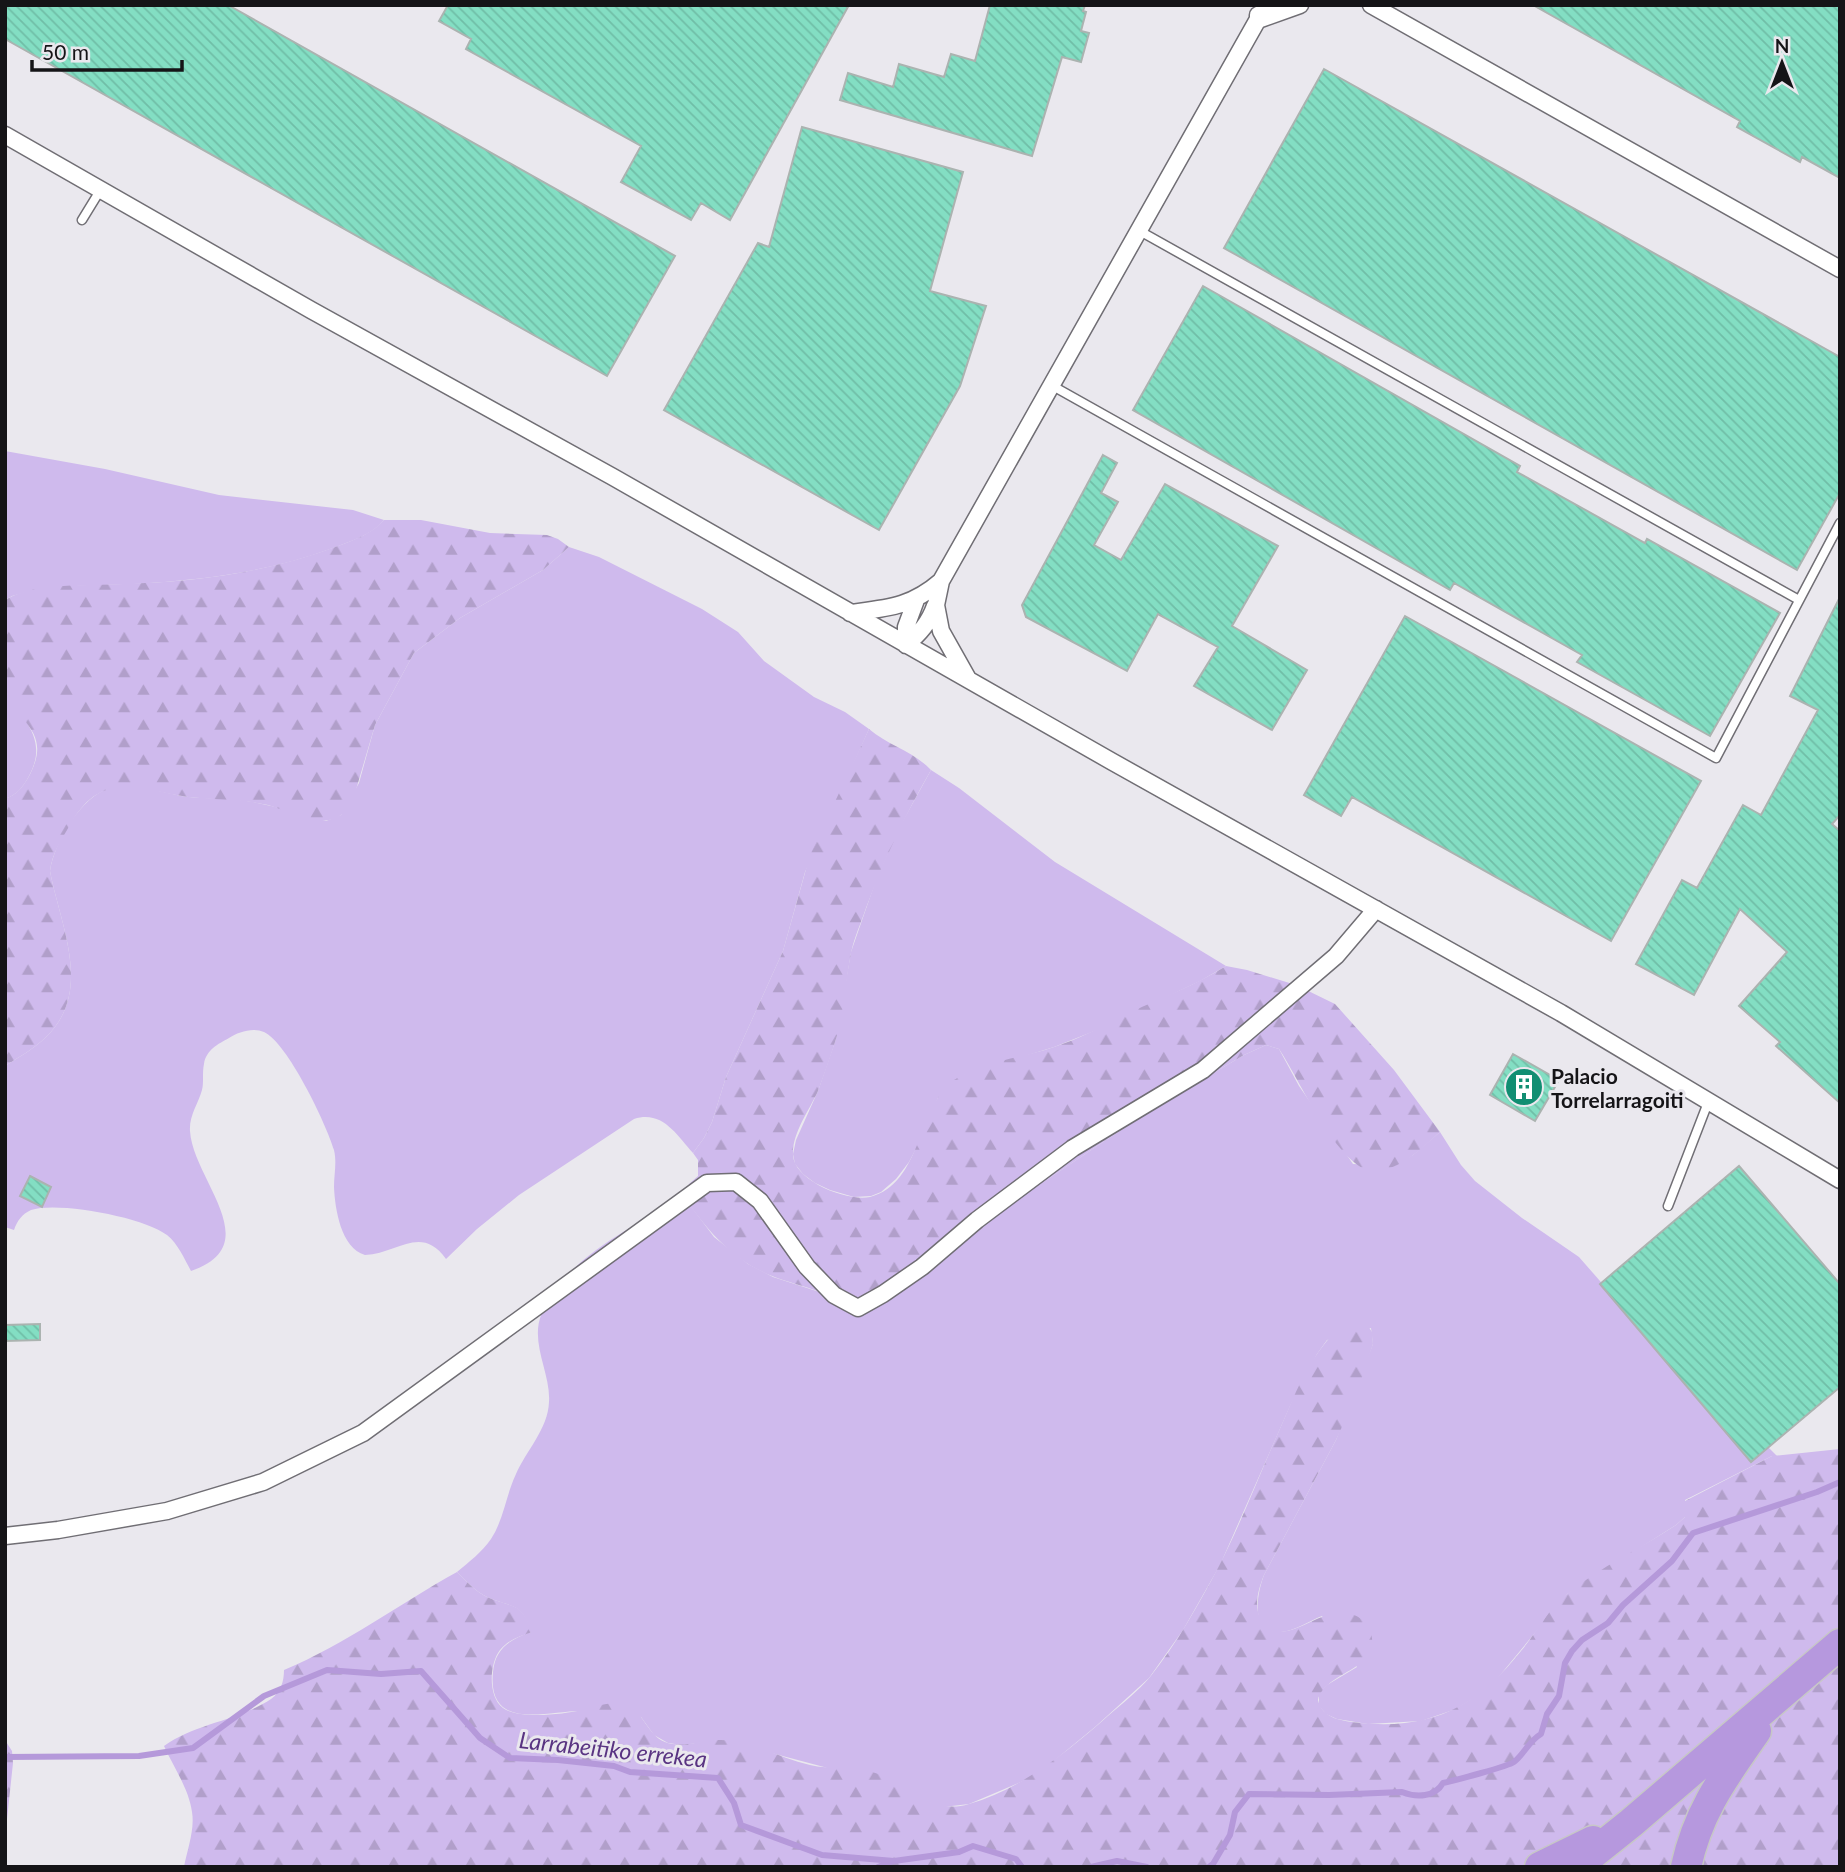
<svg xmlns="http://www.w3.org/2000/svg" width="1845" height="1872" font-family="Lato,sans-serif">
  <defs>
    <pattern id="forest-firs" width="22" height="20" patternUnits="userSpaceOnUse" patternTransform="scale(1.75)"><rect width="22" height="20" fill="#cfbaed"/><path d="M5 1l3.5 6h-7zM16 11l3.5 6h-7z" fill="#b19fca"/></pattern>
    <pattern id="building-back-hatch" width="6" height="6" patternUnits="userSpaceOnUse" patternTransform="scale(1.75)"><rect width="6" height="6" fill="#83dec3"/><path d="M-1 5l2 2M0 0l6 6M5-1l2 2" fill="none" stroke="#70bea7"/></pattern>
  </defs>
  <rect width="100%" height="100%" fill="#eae8ee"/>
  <!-- green -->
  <path fill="#cfbaed" d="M5 451 105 469 219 495 353 510 384 520C372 535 351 541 333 548 269 572 202 580 134 584 93 586 51 584 12 596L7 599 5 604Z
    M569 547 599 557 702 609 738 632 764 661 814 697 845 712 869 729 805 872 783 951 726 1077 712 1122 704 1138 693 1153C676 1134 662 1110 634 1119L519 1195 477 1229 446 1259C421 1224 397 1254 365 1255 341 1248 335 1209 334 1187 334 1174 337 1163 334 1150 327 1125 287 1042 264 1032 253 1027 238 1032 229 1038 218 1044 206 1050 204 1064 202 1073 204 1082 202 1090 198 1104 189 1116 190 1131 193 1180 268 1245 191 1271 184 1258 178 1244 167 1235 144 1217 57 1201 31 1210 22 1214 17 1221 14 1230L5 1227V1066C19 1057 34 1049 46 1037 94 991 60 925 50 871 54 843 81 796 110 788 136 781 163 794 189 797 210 799 232 798 253 802 278 807 302 814 326 821L341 815 359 783 375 725 414 653 460 618 543 570Z
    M5 690C23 720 49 739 29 776 23 787 17 795 5 799Z
    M931 770 959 788 1055 862 1226 966 1200 981 1097 1030 1054 1047 964 1075 938 1098 920 1141 909 1162 896 1179 881 1192 871 1196 854 1197 830 1190 815 1183 803 1174 795 1164 793 1154 796 1140 818 1091 836 1039 851 952 876 880 898 830Z
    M1266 1045 1279 1049 1299 1086 1353 1164 1394 1166 1413 1155 1440 1132 1461 1165 1475 1181 1522 1218 1579 1257 1614 1297 1685 1364 1777 1456H1772L1685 1500V1517L1676 1525 1567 1594 1496 1680 1482 1693 1456 1709 1421 1721 1368 1724 1337 1719 1326 1714 1319 1706V1693L1327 1685 1357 1667 1322 1616C1309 1621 1295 1631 1281 1632 1249 1635 1257 1593 1264 1575L1336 1440 1373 1344 1371 1328 1327 1340 1317 1354 1290 1406 1220 1565 1183 1630 1149 1678 1095 1727 1044 1769 1021 1782 969 1804 943 1807 824 1767 722 1740 682 1745 668 1743 654 1735 641 1717C621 1715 601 1711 581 1711 546 1711 487 1732 493 1672 495 1648 511 1639 531 1632 522 1602 512 1608 487 1597 476 1592 466 1581 457 1572 469 1562 482 1552 491 1539 504 1519 506 1495 516 1474 526 1451 548 1429 549 1402 551 1373 529 1342 542 1313 566 1257 633 1227 684 1197L714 1237 748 1264 773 1277 838 1298 887 1287 902 1271 931 1250 1045 1181 1151 1110 1244 1055Z"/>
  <!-- forest -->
  <path fill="url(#forest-firs)" d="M384 520H421L490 533 547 535 558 539 569 547 543 570 460 618 414 653 375 725 353 800C347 810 341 818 329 820 310 824 286 810 268 805 242 799 215 800 188 797 138 790 103 769 71 823 62 839 52 853 50 871 60 925 94 991 46 1037 34 1049 19 1057 5 1066V799C16 795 22 788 28 778 54 731 18 725 6 691 2 681 4 610 7 599 36 582 90 586 123 584 196 582 269 572 338 546 354 540 373 533 384 520Z
    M869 729C889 746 913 751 931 770 905 815 884 860 866 908 861 923 854 938 851 953 845 983 845 1013 835 1042 830 1058 824 1075 818 1091 809 1111 792 1133 793 1155 794 1181 848 1202 870 1197 922 1184 918 1105 954 1080 983 1061 1022 1058 1054 1047 1081 1038 1106 1025 1131 1012 1163 997 1196 985 1226 966L1247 970 1296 985 1335 1004 1394 1070 1440 1132C1422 1148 1402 1169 1376 1171 1340 1174 1298 1076 1279 1049L1266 1045 1244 1055 1151 1110 1045 1181 931 1250 902 1271 862 1315C836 1292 803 1288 772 1276 733 1261 707 1230 684 1197L689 1184 698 1176V1160L693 1153 704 1138 712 1122 726 1077 783 951 810 855Z
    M1356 1322 1366 1323 1372 1332 1373 1344 1356 1396 1336 1440 1264 1575C1256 1595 1251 1617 1272 1631 1301 1637 1323 1604 1354 1615 1362 1618 1369 1625 1371 1633 1381 1671 1325 1671 1318 1700 1322 1719 1343 1721 1360 1723 1433 1730 1477 1706 1521 1651 1537 1632 1549 1608 1568 1593 1601 1567 1641 1548 1676 1525L1685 1517V1501L1772 1456 1840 1449V1867H184C187 1850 195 1830 192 1812 189 1789 173 1766 164 1746 196 1723 238 1721 271 1699 281 1692 284 1681 284 1670 346 1644 399 1604 457 1572 466 1581 476 1592 487 1597 513 1608 522 1602 532 1632 520 1636 508 1640 500 1650 489 1664 488 1697 503 1708 520 1720 563 1714 583 1710 596 1707 611 1700 625 1705 644 1711 647 1735 665 1742 683 1749 702 1739 721 1740 752 1741 780 1758 810 1765 830 1770 852 1766 872 1772 906 1782 930 1816 969 1804 1023 1788 1067 1752 1109 1715 1123 1703 1138 1691 1150 1677 1177 1643 1199 1604 1219 1566 1242 1521 1261 1471 1282 1424 1294 1396 1306 1366 1326 1342 1334 1332 1343 1326 1356 1322Z
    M5 1740 12 1751 13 1763 5 1838Z"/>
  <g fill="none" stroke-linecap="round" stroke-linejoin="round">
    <!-- stream -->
    <path stroke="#b599da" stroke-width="6" d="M5 1757 139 1756 193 1748 264 1696 327 1670 381 1674 421 1671 480 1738 510 1758 558 1760 614 1766 630 1772 718 1778 734 1803 741 1825 822 1855 894 1861 959 1852 973 1846 1016 1859 1022 1867
      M878 1867 893 1861
      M1091 1867 1117 1861 1147 1867
      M1209 1867 1213 1864 1230 1835 1235 1812 1249 1794 1329 1795 1402 1792C1417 1798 1435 1797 1443 1783 1453 1781 1509 1766 1514 1762 1524 1754 1529 1741 1541 1734L1547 1714 1559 1696 1565 1663 1572 1651 1582 1640 1608 1623 1623 1605 1672 1561 1693 1533 1817 1492 1840 1482"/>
  </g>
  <!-- building -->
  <path fill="url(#building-back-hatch)" stroke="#abb3b0" stroke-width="2" d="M5 5H228L675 256 607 376 5 39Z
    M448 5H849L730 220 701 203 691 220 621 182 641 146 466 49 471 39 439 21Z
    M990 5H1085L1083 11 1086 12 1081 31 1089 33 1081 62 1062 57 1032 156 840 100 848 73 893 87 899 64 944 77 951 54 975 61Z
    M1533 5H1840V178L1802 157 1800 162 1737 127 1740 121Z
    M1324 69 1840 357V493L1797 570 1224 248Z
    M802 127 963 172 930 291 986 306 960 386 879 530 664 410 758 243 769 247Z
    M1203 286 1520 466 1517 472 1645 543 1647 539 1780 613 1710 736 1577 662 1582 655 1454 583 1450 590 1133 410Z
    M1103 455 1117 463 1101 493 1118 502 1094 545 1121 560 1165 484 1278 546 1232 626 1307 670 1272 730 1194 686 1218 647 1158 614 1127 671 1026 617 1022 605Z
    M1840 597V815L1832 824 1840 831V1103L1776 1046 1780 1042 1739 1006 1787 952 1740 909 1694 995 1636 964 1682 880 1697 888 1743 805 1761 815 1818 710 1790 696Z
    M1405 616 1701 781 1611 941 1352 797 1341 816 1304 795Z
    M1513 1054 1559 1080 1535 1121 1490 1095Z
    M1739 1166 1840 1284V1387L1751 1462 1600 1284Z
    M30 1176 51 1187 42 1207 20 1196Z
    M40 1324V1340L5 1341V1325Z"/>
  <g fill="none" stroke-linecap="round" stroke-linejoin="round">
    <defs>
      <path id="lane" d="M82 220 101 189
        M1138 230 1799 600
        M1051 385 1716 758 1840 523
        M1668 1206 1709 1100"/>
      <path id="street" d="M1371 5 1840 269
        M1258 15V20L1300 5
        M5 135 311 310 613 477 1111 761 1561 1013 1840 1180
        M850 613C888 608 911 607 941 581
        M906 645C920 633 929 623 935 606
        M906 645V627L916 600
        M968 679 941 631 936 605 941 581 1266 5
        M5 1536 58 1530 167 1511 263 1482 363 1433 707 1183 736 1182 760 1201 807 1267 834 1295 858 1308 883 1294 922 1267 977 1220 1073 1148 1203 1070 1336 956 1376 909"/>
      <path id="highway" d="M1540 1867 1593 1841
        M1576 1867 1631 1823 1840 1644
        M1686 1867C1698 1811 1724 1777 1756 1731"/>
    </defs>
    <!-- lane casing -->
    <use href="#lane" stroke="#706e74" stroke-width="11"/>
    <!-- street casing -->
    <use href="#street" stroke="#706e74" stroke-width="19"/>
    <!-- highway casing -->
    <use href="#highway" stroke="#c7c7c7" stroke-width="33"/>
    <!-- lane -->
    <use href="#lane" stroke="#fff" stroke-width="8"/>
    <!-- street -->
    <use href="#street" stroke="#fff" stroke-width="16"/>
    <!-- highway -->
    <use href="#highway" stroke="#b698de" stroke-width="30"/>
  </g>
  <!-- icons -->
  <defs>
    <symbol id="building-disc" viewBox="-11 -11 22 22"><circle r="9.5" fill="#118e72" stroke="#eae8ee"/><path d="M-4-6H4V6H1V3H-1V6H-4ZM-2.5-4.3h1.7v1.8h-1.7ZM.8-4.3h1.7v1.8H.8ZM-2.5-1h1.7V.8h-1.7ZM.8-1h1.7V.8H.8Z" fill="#fff"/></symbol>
  </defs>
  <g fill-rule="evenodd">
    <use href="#building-disc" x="1502" y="1065" width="44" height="44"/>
  </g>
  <g text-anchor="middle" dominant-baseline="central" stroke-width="6" stroke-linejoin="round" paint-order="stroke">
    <!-- poi labels -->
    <g font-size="21" font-weight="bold" fill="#151417" stroke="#eae8ee" text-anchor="start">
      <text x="1551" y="1075">Palacio<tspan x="1551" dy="24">Torrelarragoiti</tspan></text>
    </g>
    <!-- water labels -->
    <g font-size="23" font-style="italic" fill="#593482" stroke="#eae8ee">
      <text transform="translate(613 1749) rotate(6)">Larrabeitiko errekea</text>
    </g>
  </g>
  <!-- border -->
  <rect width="1845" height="1872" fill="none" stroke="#151417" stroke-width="14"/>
  <!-- north arrow -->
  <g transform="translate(1782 63)" stroke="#eae8ee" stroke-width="5" paint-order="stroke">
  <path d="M0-5L12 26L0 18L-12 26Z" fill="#151417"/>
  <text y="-10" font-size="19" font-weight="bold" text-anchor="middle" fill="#151417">N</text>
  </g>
  <!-- scale -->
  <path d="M32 60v10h150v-10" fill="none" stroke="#151417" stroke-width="3.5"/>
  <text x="42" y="60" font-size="21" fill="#151417" stroke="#eae8ee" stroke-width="5" paint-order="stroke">50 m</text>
</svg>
